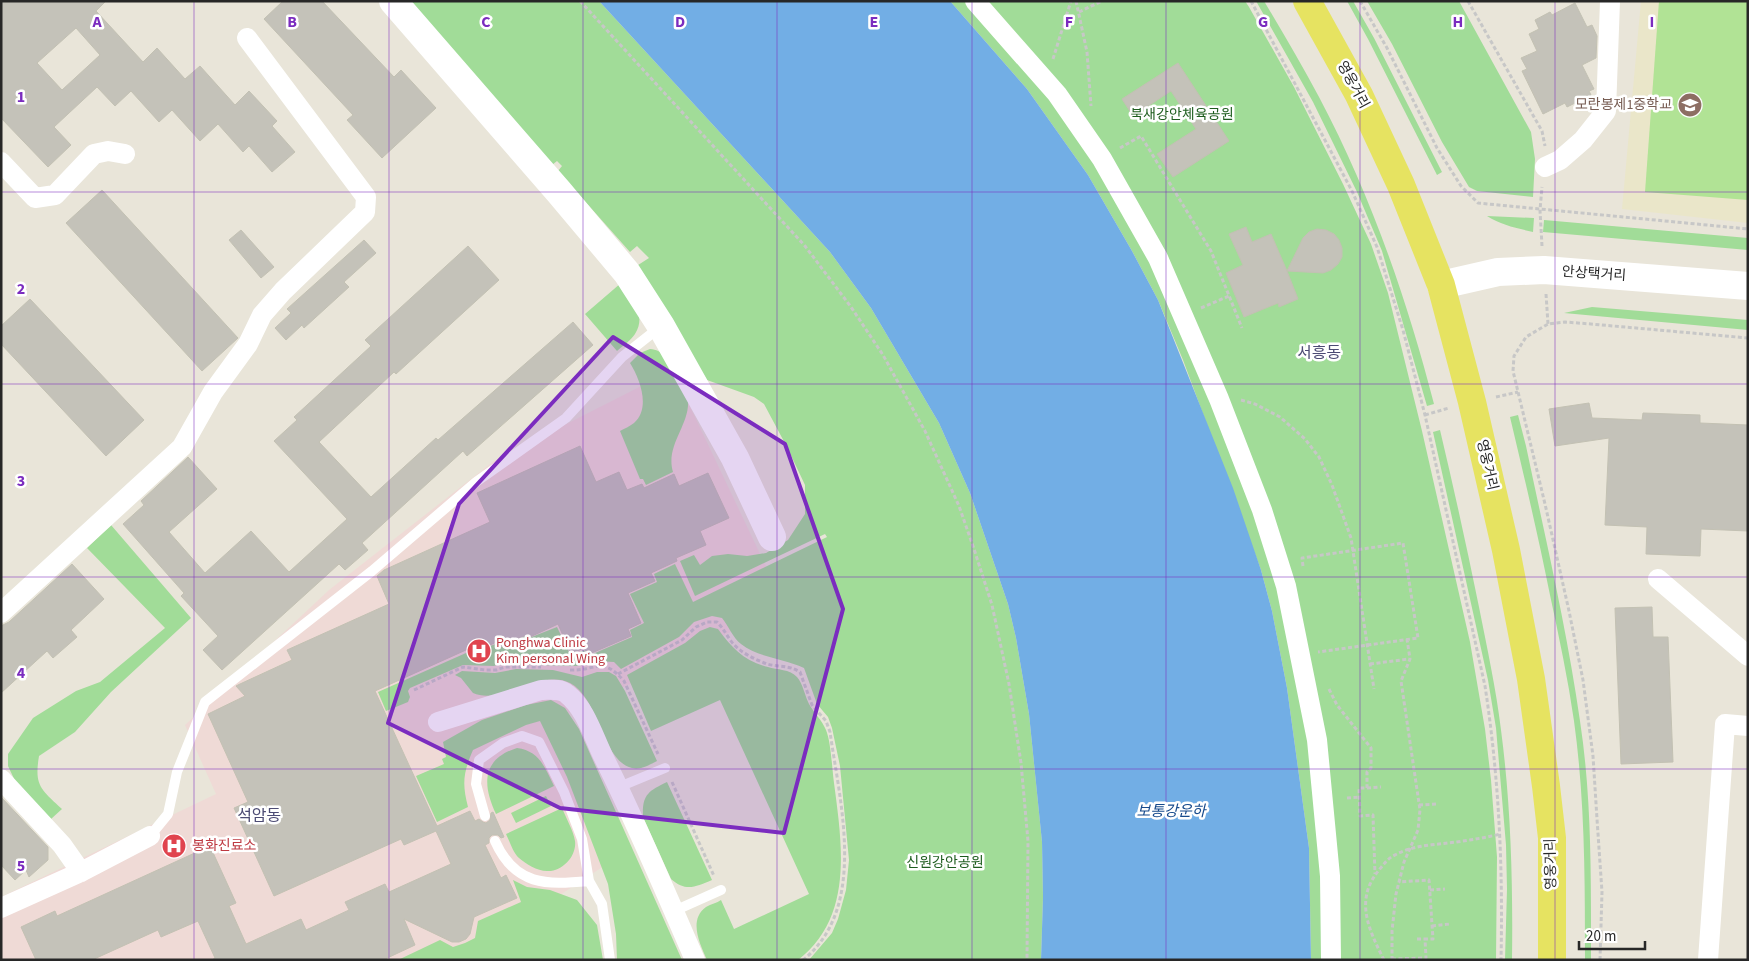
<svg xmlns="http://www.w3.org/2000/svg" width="1749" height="961" font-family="'Source Sans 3','Noto Sans KR',sans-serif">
  <rect width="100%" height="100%" fill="#e9e5d9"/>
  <!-- education -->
  <path fill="#eae6c9" d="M1641 1H1748V223L1622 209Z"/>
  <!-- medical -->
  <path fill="#efdad6" d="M659 377 684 394 771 577 753 620 636 681 550 722 610 862 490 941 451 960H1V897L216 794 185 725 329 590 494 461Z"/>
  <!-- green -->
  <path fill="#a1dc98" d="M408 1H599L830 252 871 308 939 423 970 493 1008 604 1016 638 1029 714 1042 842 1043 897 1041 960H809L832 933 838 919 846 890 849 860 840 766 832 728 828 717 817 704 804 668C783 658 759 658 741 644 733 638 728 625 722 618L712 616 694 622 679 637 621 669 614 662 594 661 577 666 499 664 494 666 463 665 410 688 408 691 410 697 408 702 386 711 378 692 475 649 477 651 498 643 501 647 527 635 529 638 557 627 571 656 584 650 588 656 632 637 630 630 644 623 630 594 657 582 654 574 675 564 693 602 827 537 825 534 695 596 680 561 694 555 700 565 712 556 728 554 747 556 766 553 788 540 805 514V485L788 449 764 404 754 397 707 380 635 267 649 258 637 246 630 252 558 171 562 166 557 161 552 165Z
    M950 1H1245L1249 7 1294 87 1343 184 1371 244 1388 293 1422 431 1470 642 1485 729 1491 780 1497 857 1496 960H1311L1309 848 1287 688 1272 611 1261 570 1183 360 1158 300 1132 251 1088 175 1027 89Z
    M1256 1H1264C1283 33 1302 65 1319 97 1370 193 1407 299 1434 404L1427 406 1382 251 1357 192 1313 102Z
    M1347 1H1353L1374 38 1442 172 1437 175 1368 39Z
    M1367 1H1459L1531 132 1535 159 1533 197 1477 191 1469 187 1442 142 1392 44Z
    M1487 216 1534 218 1533 232C1516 228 1501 225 1487 216Z
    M1544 220 1748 238V250L1543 232Z
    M621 283C632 298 647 315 635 334 631 340 623 346 617 351L585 314Z
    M1592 307 1748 320V330L1564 313Z
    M650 349C663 350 666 358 672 369 677 377 687 390 688 400 690 425 665 445 673 472L646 485 643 479H640L620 431C624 429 630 426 634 423 651 408 640 379 630 363L640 353Z
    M1518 415 1526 446C1545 537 1567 629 1580 721 1592 799 1591 882 1591 960H1585C1585 881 1585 800 1574 721 1568 679 1559 637 1550 595 1538 535 1524 476 1510 417Z
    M1440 430C1454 489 1467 548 1479 607 1487 648 1496 688 1501 730 1511 806 1513 883 1512 960H1505L1507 889 1506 845 1496 728 1488 680 1433 432Z
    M111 525 191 618 111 692 75 732 39 756C34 786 41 789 62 809L51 819 17 785 8 766V754L33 718 76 691 100 682 165 628 87 548Z
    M710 627 718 629C732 648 744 661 768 667 777 670 790 669 797 677 803 684 805 696 809 704 814 713 822 720 826 730 831 742 832 768 834 783 842 844 854 917 798 960H707C700 944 688 920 706 907 711 904 717 903 721 900L734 929 809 894 720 700 651 731 627 675 685 643 700 631Z
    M516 669 553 670 582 677 597 672H609L616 676 625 691 657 761C649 765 641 770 632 768 602 761 600 699 570 683 541 668 502 706 473 693L461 678 455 675 462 671 495 673Z
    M551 700 565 708 579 729 682 960H617L616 934 608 884 567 777 540 721 526 725 473 750C463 773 462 784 468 807L437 822 416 776 444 764 442 759 446 757 443 742 482 720 526 705Z
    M517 748C540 751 545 768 554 786L496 814C482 784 482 759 517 748Z
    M667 782 712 880C695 887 686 892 671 879L643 817C642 795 648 791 667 782Z
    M546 796 551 806 516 823 511 813Z
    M562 808C566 818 573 830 575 841 577 856 562 872 547 871 537 871 526 864 519 858 513 853 510 842 506 834Z
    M513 880 527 887 550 890 577 900 597 925 603 960H398L440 940 453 947 465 943 475 938 478 921 521 902Z"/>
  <!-- pitch -->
  <path fill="#b1e395" d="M1659 1H1748V200L1645 192Z"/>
  <!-- water -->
  <path fill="#72aee5" d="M599 1H950L1027 89 1088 175 1132 251 1158 300 1233 488 1261 570 1272 611 1287 688 1309 848 1311 960H1041L1043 897 1042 842 1029 714 1016 638 1008 604 970 493 939 423 871 308 830 252Z"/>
  <!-- building -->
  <path fill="#c4c2b9" stroke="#c3c1b3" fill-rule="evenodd" d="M1 1H106L96 11 143 62 157 48 185 79 200 66 235 105 249 91 277 121 272 126 295 152 272 172 249 146 243 152 218 124 200 141 172 110 159 122 131 91 115 106 97 87 54 127 71 145 48 167 1 118ZM76 28 100 55 62 90 37 63Z
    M283 1H322L394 77 401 70 436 108 382 158 347 120 353 115 264 19Z
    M1575 3 1587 27 1592 25 1597 36 1596 58 1582 65 1594 89 1589 91 1591 95 1567 107 1565 103 1543 114 1522 71 1527 69 1521 58 1537 51 1529 34 1539 29 1535 20 1550 12 1552 15Z
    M1178 63 1229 141 1173 177 1157 154 1196 129 1171 91 1133 116 1122 99Z
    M102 190 238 338 202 371 66 223Z
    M1246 227 1252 242 1271 234 1287 271 1303 238 1309 232 1317 229 1326 230 1334 234 1339 240 1342 248V257L1338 264 1331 270 1323 273 1287 271 1298 299 1279 307 1278 303 1244 317 1226 273 1243 265 1229 234Z
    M241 230 274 267 261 278 229 240Z
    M364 240 376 253 344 282 349 287 304 328 302 325 286 340 275 328 291 313 287 309Z
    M468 246 499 280 396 374 394 372 319 442 371 497 436 438 438 440 573 322 593 345 467 456 463 451 362 543 368 550 345 570 339 564 222 670 203 650 218 636 181 596 184 593 123 524 144 505 141 501 188 457 217 489 169 532 205 573 251 531 289 572 347 519 274 441 297 420 294 417 371 346 365 340Z
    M30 299 144 420 106 456 1 344V326Z
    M1589 403 1592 418 1642 420 1643 413 1700 415V423L1748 425V531L1701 529 1700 556 1646 554 1647 527 1605 525 1609 438 1555 446 1549 409Z
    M580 446 596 482 619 472 627 490 642 484 644 488 674 474 679 486 708 473 729 518 700 531 706 545 676 558 677 561 651 573 655 581 628 593 641 623 628 629 631 636 587 655 584 648 571 654 558 624 530 637 529 634 501 646 499 641 479 650 477 645 375 691 437 826 470 811 475 821 479 819 483 822 486 823 490 820 491 813 493 812 504 837 501 838 498 835H492L489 838V843L485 845 501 878 506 875 517 898 474 917 470 934 466 939 459 942H452L404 919 415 945 383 960H212L215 958 198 921 161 937 158 930 92 960H36L21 927 55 911 57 916 210 846 236 903 229 906 246 944 301 919 306 930 349 910 345 902 385 884 389 892 451 864 436 831 404 845 401 839 274 896 234 808 248 802 208 714 245 696 236 686 240 684 292 660 287 650 389 604 377 576 384 570 490 522 477 493Z
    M72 564 104 599 71 630 77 637 53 658 47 651 1 693V626L9 622Z
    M1652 607 1653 637H1668L1673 762 1621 764 1615 608Z
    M1 797 48 847V860L29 877 26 870 15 880 1 865Z"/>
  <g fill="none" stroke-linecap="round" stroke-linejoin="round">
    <!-- path -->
    <path stroke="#c7c7c7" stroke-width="3" stroke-dasharray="4 2.5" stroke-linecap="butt" d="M580 1 805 246 851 307 883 355 925 431 959 506 974 549 992 605 1009 684 1021 763 1028 841 1027 960
      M1076 1 1087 52 1091 106
      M1251 1 1352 191 1377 247 1403 330 1425 415 1485 686C1499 778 1503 866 1501 960
      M1360 1 1387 48 1437 148 1461 186 1478 203 1748 229
      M1468 1 1542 131 1545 146
      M1079 12 1102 1
      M1053 59 1071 1
      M1120 148 1141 136 1211 251 1242 328
      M1542 246 1540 210 1542 187
      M1546 294 1548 324
      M1201 308 1229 296
      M1496 397 1518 392
      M1241 400 1255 404 1280 417 1305 439 1319 457 1332 485 1351 538 1374 689
      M1425 415 1449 408
      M1303 566 1302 558 1403 543 1418 638 1318 652
      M1370 664 1409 659
      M570 670C597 671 601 655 624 681L658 754
      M618 674 682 640 696 627 707 622H717C723 628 726 634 731 641 739 652 754 659 767 664 778 667 789 665 800 672L812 705 826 721 830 732C840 803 868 908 803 960
      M1329 689 1337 705 1371 748V768L1367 772V788H1359L1360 816 1373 815 1375 874
      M414 690 463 667 485 670H496L505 667H541
      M672 782 714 876
      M1367 788 1381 787
      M1347 798 1360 797
      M1419 805 1437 804
      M1430 890 1445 889
      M1432 926 1450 924
      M1417 939H1425
      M1392 959 1426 958 1425 939H1433L1429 880 1399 882
      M1384 960C1369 930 1354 900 1379 870 1384 864 1388 858 1395 855 1411 846 1430 845 1448 843 1466 841 1483 838 1501 834
      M1392 960V931L1396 894 1404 862 1418 830 1420 810 1401 681 1410 659 1407 639
      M1600 960 1602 892 1597 819 1593 756 1583 680 1569 611 1545 504 1513 371 1514 356 1526 337 1548 324 1565 322 1591 324 1748 338"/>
    <!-- lane -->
    <path stroke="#fff" stroke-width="10" d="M619 787 665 768
      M485 816 476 784 479 760 503 743 522 736 539 742 564 792 582 839 589 881 602 904 610 960
      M150 836 168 814 177 772 205 702 372 571 476 482 566 418 622 357 660 327
      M495 841C515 886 546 885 589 881
      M674 911 721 890"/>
    <!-- street -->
    <path stroke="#fff" stroke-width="20" d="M975 1 1057 94 1102 159 1158 258 1219 399 1262 510 1286 586 1317 740 1330 876 1331 960
      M1 162 35 198 55 195 94 154 108 151 125 154
      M1545 167 1560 160 1583 140 1606 111 1610 1
      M1658 579 1748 656
      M1 613 182 447 213 392 248 344 262 315 283 291 365 212 366 197 247 38
      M438 722 541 690C550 690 560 688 567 694 585 708 593 735 603 756 636 822 665 891 695 960
      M1 779 62 845 81 872
      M1 908 81 872 150 836
      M1708 960 1725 724 1748 726"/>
    <!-- secondary -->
    <path stroke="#fff" stroke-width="28" d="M393 1 559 192 627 273 661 326 735 458 772 537
      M1441 285 1498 272 1544 270 1748 286"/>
    <!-- primary -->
    <path stroke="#e6e361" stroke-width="28" d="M1307 1 1359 95 1401 185 1441 285 1472 402 1506 550 1531 679 1546 786 1552 838V960"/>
  </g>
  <!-- marked area -->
  <path fill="#7b2cbf" fill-opacity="0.2" stroke="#7b2cbf" stroke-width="4" stroke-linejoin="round" d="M613 337 785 444 843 609 784 833 560 808 388 723 459 504Z"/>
  <!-- grid -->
  <path fill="none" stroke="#7b2cbf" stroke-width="1" stroke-opacity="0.55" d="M194 1V960M389 1V960M583 1V960M777 1V960M972 1V960M1166 1V960M1360 1V960M1555 1V960M1 192H1748M1 384H1748M1 577H1748M1 769H1748"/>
  <!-- icons -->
  <defs>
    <symbol id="school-disc" viewBox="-11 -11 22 22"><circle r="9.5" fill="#8d6e63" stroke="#fff"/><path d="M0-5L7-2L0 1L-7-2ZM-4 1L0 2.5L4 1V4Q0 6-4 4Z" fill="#fff"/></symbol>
    <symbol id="hospital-disc" viewBox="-11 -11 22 22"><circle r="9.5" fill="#e0444e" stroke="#fff"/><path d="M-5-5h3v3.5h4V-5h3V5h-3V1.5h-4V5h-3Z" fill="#fff"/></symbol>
  </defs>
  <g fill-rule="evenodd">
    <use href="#school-disc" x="1676" y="91" width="28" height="28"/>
    <use href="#hospital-disc" x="465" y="637" width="28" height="28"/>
    <use href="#hospital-disc" x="160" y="832" width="28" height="28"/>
  </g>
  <g text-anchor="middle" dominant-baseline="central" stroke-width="5" stroke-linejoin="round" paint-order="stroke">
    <!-- street labels -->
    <g font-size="14" fill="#272727" stroke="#fff">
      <text transform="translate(1353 85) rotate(62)">영웅거리</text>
      <text transform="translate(1594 274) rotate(4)">안상택거리</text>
      <text transform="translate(1487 465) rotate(77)">영웅거리</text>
      <text transform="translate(1551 864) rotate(-91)">영웅거리</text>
    </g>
    <!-- education labels -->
    <g font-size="14" fill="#785e54" stroke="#fff" text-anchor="end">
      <text x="1672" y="105">모란봉제1중학교</text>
    </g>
    <!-- park labels -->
    <g font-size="14" fill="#1e5d1e" stroke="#fff">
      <text x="1182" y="115">북새강안체육공원</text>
      <text x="945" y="863">신원강안공원</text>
    </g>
    <!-- health labels -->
    <g font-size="14" fill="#be3a42" stroke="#fff" text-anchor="start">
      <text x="496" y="643">Ponghwa Clinic<tspan x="496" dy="16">Kim personal Wing</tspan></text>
      <text x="192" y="846">봉화진료소</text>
    </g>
    <!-- water labels -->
    <g font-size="15" font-style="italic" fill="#164a8c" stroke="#fff">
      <text x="1171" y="811">보통강운하</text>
    </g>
    <!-- quarter labels -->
    <g font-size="16" fill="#4c4b74" stroke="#fff">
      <text x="1319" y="353">서흥동</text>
      <text x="259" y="816">석암동</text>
    </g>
  </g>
  <g font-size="16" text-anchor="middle" font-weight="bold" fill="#7b2cbf" stroke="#fff" stroke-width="5" stroke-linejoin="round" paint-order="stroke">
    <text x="97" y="27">A</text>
    <text x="292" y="27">B</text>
    <text x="486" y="27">C</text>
    <text x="680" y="27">D</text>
    <text x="874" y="27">E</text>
    <text x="1069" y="27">F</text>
    <text x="1263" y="27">G</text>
    <text x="1458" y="27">H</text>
    <text x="1652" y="27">I</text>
    <text x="21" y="102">1</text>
    <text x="21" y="294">2</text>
    <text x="21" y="486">3</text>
    <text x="21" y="678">4</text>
    <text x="21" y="871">5</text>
  </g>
  <!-- border -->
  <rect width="1749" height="961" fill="none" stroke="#272727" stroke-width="5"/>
  <!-- scale -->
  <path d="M1579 941v8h66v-8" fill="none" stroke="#272727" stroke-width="2.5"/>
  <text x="1586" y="941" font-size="15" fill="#272727" stroke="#ffffff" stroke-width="4" paint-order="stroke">20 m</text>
</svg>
